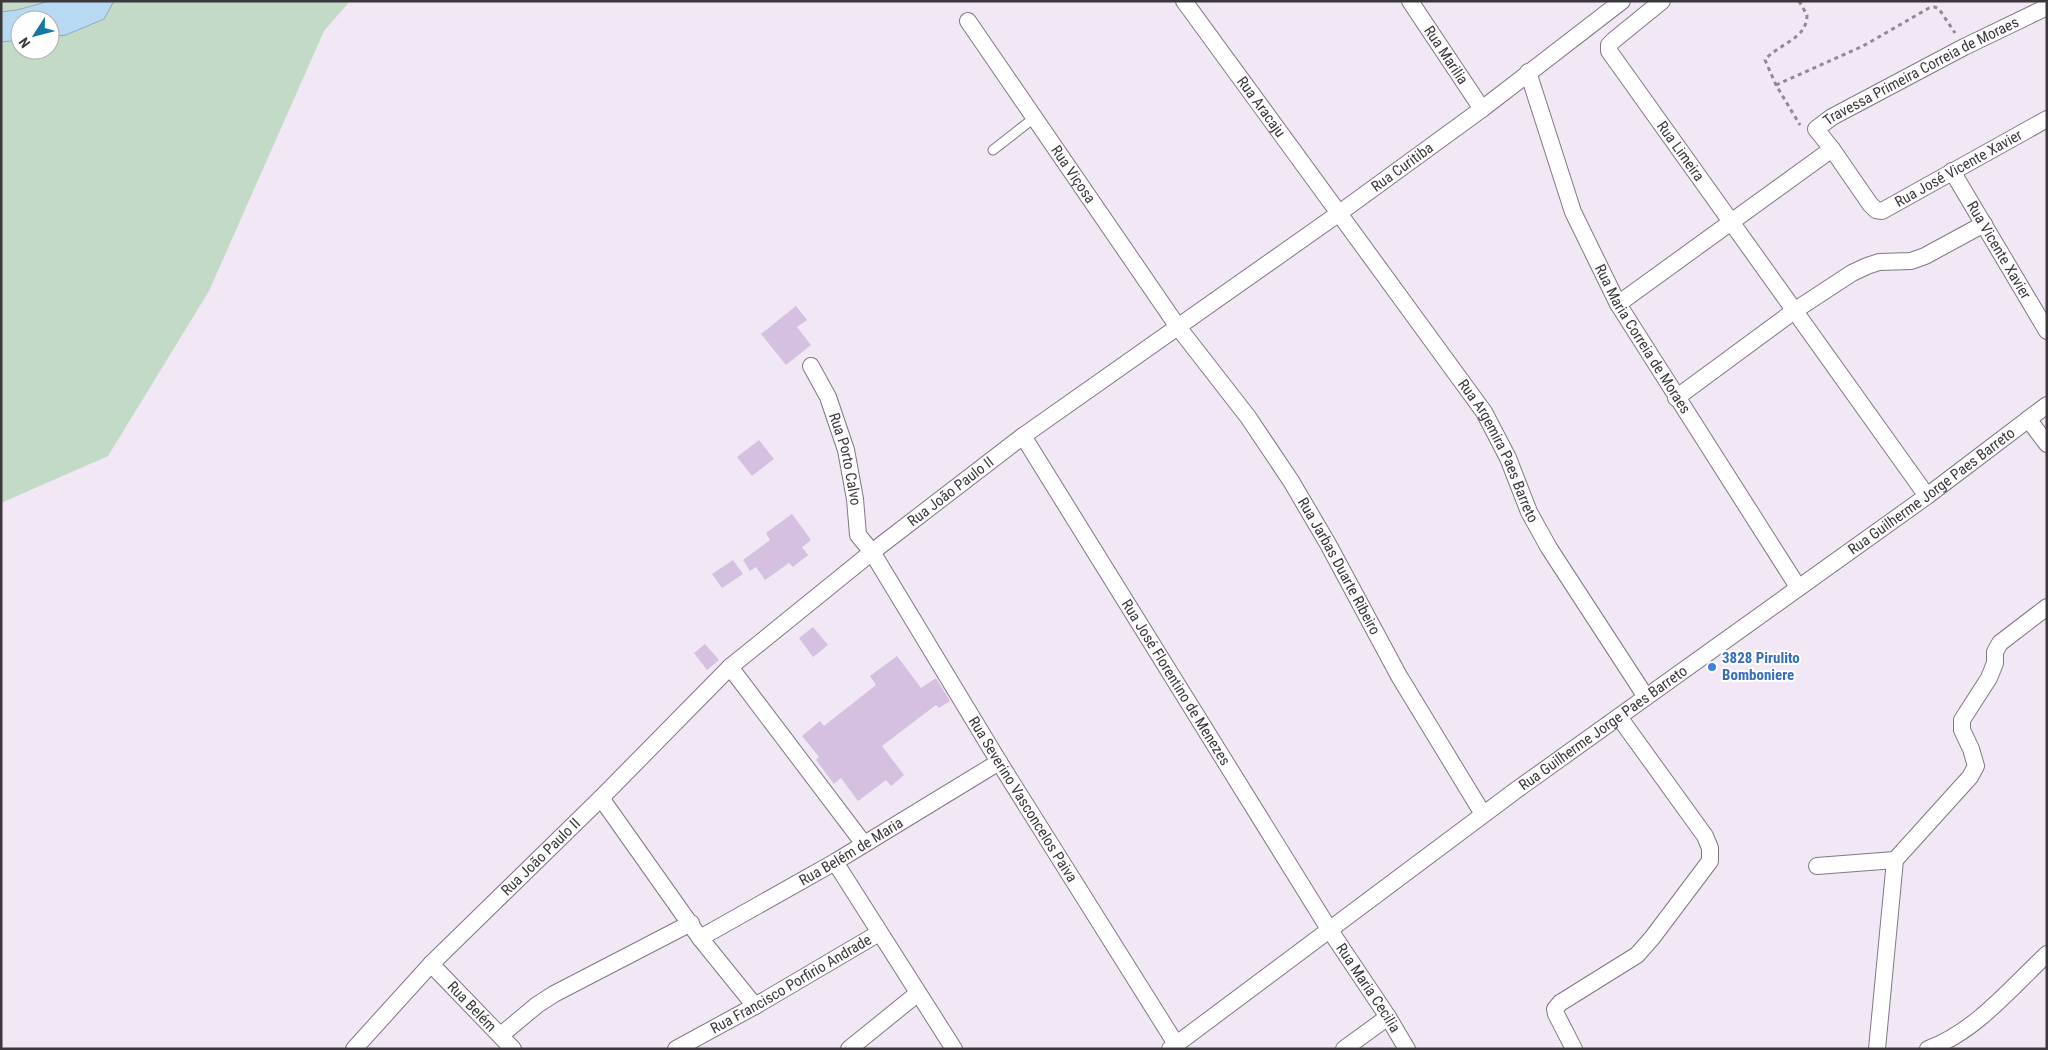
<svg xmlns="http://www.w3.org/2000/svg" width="2048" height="1050" font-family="'Roboto Condensed',sans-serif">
  <rect width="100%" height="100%" fill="#f1e7f5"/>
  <!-- green -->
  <path fill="#c3dac7" d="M1 1H50L17 10 1 12Z
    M114 1H350L324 31 209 291 108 456 1 503V42L20 40V50H50V37L66 35 104 19Z"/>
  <!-- water -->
  <path fill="#b7d9f1" stroke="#92a8bb" d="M50 1H114L104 19 66 35 50 37V20H20V40L1 42V12L17 10Z"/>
  <!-- building -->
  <path fill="#d6c0df" d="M796 306 807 320 797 327 811 345 786 365 761 334Z
    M759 440 774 459 752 476 737 457Z
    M792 514 811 540 802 547 808 555 793 567 789 563 765 580 756 567 750 571 743 560 770 540 766 533Z
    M733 560 743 574 722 588 712 574Z
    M813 627 828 645 813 657 799 638Z
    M705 644 719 660 707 670 694 653Z
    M897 656 921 688 936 678 950 701 939 708 936 705 882 746 904 775 891 786 886 780 858 801 841 778 834 784 816 760 819 757 802 736 820 721 824 726 876 685 870 676Z"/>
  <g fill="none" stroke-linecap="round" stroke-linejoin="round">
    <defs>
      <path id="lane" d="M993 150 1034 118"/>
      <g id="street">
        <path id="s1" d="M1184 1 1484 412 1508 458 1529 512 1549 548 1646 697"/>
        <path id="s2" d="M1410 1 1482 109"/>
        <path id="s3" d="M1662 1 1614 40 1609 45V51L1927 496"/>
        <path id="s4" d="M968 21 1178 327 1248 417 1291 481 1328 544 1399 676 1483 814"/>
        <path id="s5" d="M1528 72 1573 212 1618 304 1798 587"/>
        <path id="s6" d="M1832 149 1870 204 1876 210 1882 211 2047 119"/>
        <path id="s7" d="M1952 171 2047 331"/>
        <path id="s8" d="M1618 304 1832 149 1816 129 1832 117 1964 47 2047 7"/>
        <path id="s9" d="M811 366 828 397 846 450 855 499 858 535 872 552 999 762 1176 1044"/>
        <path d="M1676 398 1794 311 1852 273 1867 266 1879 262 1911 261 1925 256 1984 224"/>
        <path d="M2028 419 2047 444"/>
        <path id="s10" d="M1023 436 1329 929 1388 1017 1407 1049"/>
        <path d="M730 667 864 844"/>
        <path d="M601 798 700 938 755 1006"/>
        <path d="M835 862 954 1049"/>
        <path d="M1817 866 1895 860"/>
        <path id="s11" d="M700 938 835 862 999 762"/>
        <path id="s12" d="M431 964 513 1049"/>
        <path d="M501 1035 537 1005 554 994 691 923"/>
        <path id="s13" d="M354 1049 431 964 601 798 730 667 872 552 1023 436 1338 214 1482 109 1622 1"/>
        <path id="s14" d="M676 1049 755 1006 879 933"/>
        <path d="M849 1049 917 994"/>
        <path id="s15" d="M1170 1049 1515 791 1927 496 2047 405"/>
        <path d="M1344 1049 1388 1017"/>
        <path d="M1574 1049 1556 1014 1555 1009 1560 1003 1637 955 1652 938 1710 861V848L1705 836 1619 717"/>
        <path d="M1877 1049 1895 860 1970 777 1976 766 1971 749 1962 730V720L1989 678 1995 663V652L2000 643 2047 607"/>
        <path d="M1928 1049C1975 1032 2011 988 2047 954"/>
      </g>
    </defs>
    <!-- lane casing -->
    <use href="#lane" stroke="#807784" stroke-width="11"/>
    <!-- street casing -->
    <use href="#street" stroke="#807784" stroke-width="18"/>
    <!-- path -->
    <path stroke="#908993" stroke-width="3" stroke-dasharray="4 4" stroke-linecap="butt" d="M1799 1 1807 15C1807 40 1777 44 1765 60L1776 85 1800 125
      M1776 85 1863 46 1929 8 1935 7 1939 9 1955 33"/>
    <!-- lane -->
    <use href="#lane" stroke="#fff" stroke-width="9"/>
    <!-- street -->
    <use href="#street" stroke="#fff" stroke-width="16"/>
  </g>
  <!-- markers -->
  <circle fill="#3f7fe0" stroke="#fff" stroke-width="2" cx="1712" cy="667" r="5"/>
  <g text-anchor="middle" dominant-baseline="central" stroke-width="4" stroke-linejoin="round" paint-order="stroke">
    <!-- street labels -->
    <g font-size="15" fill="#3b373d" stroke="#fff">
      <text stroke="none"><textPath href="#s2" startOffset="65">Rua Marilia</textPath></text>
      <text stroke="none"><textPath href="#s8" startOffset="410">Travessa Primeira Correia de Moraes</textPath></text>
      <text stroke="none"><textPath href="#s1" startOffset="131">Rua Aracaju</textPath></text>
      <text stroke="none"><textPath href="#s3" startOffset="198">Rua Limeira</textPath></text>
      <text stroke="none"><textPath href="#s13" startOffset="1374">Rua Curitiba</textPath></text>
      <text stroke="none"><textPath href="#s6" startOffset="169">Rua José Vicente Xavier</textPath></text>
      <text stroke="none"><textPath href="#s4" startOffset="186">Rua Viçosa</textPath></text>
      <text stroke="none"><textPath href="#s7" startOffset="92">Rua Vicente Xavier</textPath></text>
      <text stroke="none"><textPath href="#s5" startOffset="292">Rua Maria Correia de Moraes</textPath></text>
      <text stroke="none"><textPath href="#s1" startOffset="550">Rua Argemira Paes Barreto</textPath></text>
      <text stroke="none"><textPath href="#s9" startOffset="100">Rua Porto Calvo</textPath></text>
      <text stroke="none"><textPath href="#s15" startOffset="944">Rua Guilherme Jorge Paes Barreto</textPath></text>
      <text stroke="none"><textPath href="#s13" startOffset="818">Rua João Paulo II</textPath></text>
      <text stroke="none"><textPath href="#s4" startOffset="660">Rua Jarbas Duarte Ribeiro</textPath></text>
      <text stroke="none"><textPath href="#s10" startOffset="290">Rua José Florentino de Menezes</textPath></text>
      <text stroke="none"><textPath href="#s15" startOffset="539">Rua Guilherme Jorge Paes Barreto</textPath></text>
      <text stroke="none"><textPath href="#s9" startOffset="489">Rua Severino Vasconcelos Paiva</textPath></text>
      <text stroke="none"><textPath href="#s11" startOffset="174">Rua Belém de Maria</textPath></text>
      <text stroke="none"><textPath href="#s13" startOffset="268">Rua João Paulo II</textPath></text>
      <text stroke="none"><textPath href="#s14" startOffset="132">Rua Francisco Porfirio Andrade</textPath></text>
      <text stroke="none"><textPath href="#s10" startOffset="651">Rua Maria Cecilia</textPath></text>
      <text stroke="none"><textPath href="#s12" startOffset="59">Rua Belém</textPath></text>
    </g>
    <!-- shop labels -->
    <g font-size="15" font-weight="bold" fill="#366cbe" stroke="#fff" text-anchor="start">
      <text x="1722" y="658">3828 Pirulito<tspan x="1722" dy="17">Bomboniere</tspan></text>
    </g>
  </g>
  <!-- border -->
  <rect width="2048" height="1050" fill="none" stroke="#3b373d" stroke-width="5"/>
  <!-- north arrow -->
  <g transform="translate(35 35) rotate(234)"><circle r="24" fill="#ffffff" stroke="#b1afb1"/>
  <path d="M0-4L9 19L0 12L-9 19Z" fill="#1377a3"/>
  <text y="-8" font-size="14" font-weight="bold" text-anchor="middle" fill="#3b373d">N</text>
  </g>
</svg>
